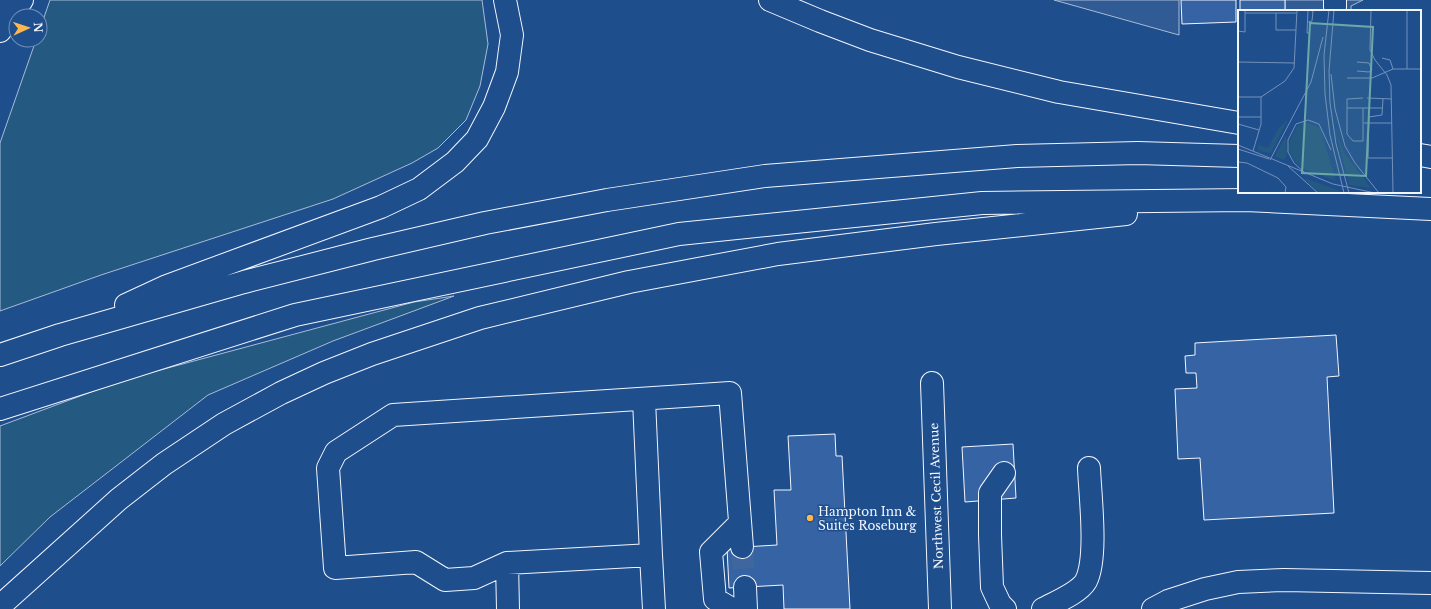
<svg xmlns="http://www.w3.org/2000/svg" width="1431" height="609" font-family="'Libre Baskerville',serif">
  <rect width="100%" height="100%" fill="#1f4e8c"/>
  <!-- green -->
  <path fill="#245a82" stroke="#a8bbd7" d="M50 0H482L488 44 480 86 466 120 438 148 412 163 333 199 101 275 0 311V143L36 40H40V29Z
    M454 296 333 341 208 395 50 517 0 566V426L123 380 414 302Z"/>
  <!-- parking -->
  <path fill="#305b95" stroke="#a8bbd7" d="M1054 0H1179V35Z
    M1285 0H1363L1351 6V11H1285Z"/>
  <!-- building -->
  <path fill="#3563a3" stroke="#f2f6ff" d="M1181 0H1236V22L1182 24Z
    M1240 0H1285V11H1240Z
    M1336 335 1339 376 1327 377 1334 513 1204 520 1200 458 1178 459 1175 389 1197 388 1196 373H1186L1185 356 1195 355V343Z
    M835 434 836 456H842L850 609H784L783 585 729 588 727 548 777 545 774 490H791L788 436Z
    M1013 444 1016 498 965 502 962 447Z"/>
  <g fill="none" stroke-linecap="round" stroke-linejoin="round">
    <!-- minor-tunnel -->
    <path stroke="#3f679d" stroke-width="22" stroke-dasharray="22 11" stroke-linecap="butt" d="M742 547 745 587"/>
    <defs>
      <path id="minor" d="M1335 7V0
        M932 383 940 609
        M644 400 651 555
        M1004 473 990 493V535L992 587 1000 604 1005 609
        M507 563 508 609
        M745 587 746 609
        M654 609 651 555 507 563 474 578 445 580 416 562 335 568 328 468 336 452 393 415 730 393 742 547
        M732 609 715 599 711 552 740 523
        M1043 609C1056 602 1079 593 1086 581 1098 557 1090 495 1089 468"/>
      <path id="major" d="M0 20 7 0
        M1153 609 1168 601 1205 589 1238 582 1284 580 1431 583"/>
      <path id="highway" d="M770 0 820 21 870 40 958 67 1059 92 1239 123
        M0 31 22 0
        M1420 155 1431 157
        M126 305 167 286 381 207 419 189 455 162 477 139 494 107 507 72 512 35 505 0
        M0 355 60 335 244 282 373 249 485 223 607 200 765 176 1017 156 1138 153 1239 156
        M0 409 295 315 679 234 982 203 1246 200 1431 209
        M0 606 119 499 164 464 224 424 281 393 324 373 372 354 480 318 629 282 778 254 936 234 1126 214"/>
    </defs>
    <!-- minor casing -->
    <use href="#minor" stroke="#f2f6ff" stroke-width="24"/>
    <!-- major casing -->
    <use href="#major" stroke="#f2f6ff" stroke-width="24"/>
    <!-- highway casing -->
    <use href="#highway" stroke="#f2f6ff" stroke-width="24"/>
    <!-- minor -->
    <use href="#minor" stroke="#1f4e8c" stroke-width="22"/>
    <!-- major -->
    <use href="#major" stroke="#1f4e8c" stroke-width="22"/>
    <!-- highway -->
    <use href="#highway" stroke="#1f4e8c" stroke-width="22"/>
  </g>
  <!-- markers -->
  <circle fill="#ffb74d" stroke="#1f4e8c" stroke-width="1.5" cx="810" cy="518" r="4"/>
  <g text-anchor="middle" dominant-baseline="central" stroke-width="3" stroke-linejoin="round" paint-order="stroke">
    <!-- street labels -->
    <g font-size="12" fill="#f2f6ff" stroke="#1f4e8c">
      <text transform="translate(936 496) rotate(-92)">Northwest Cecil Avenue</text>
    </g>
    <!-- poi labels -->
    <g font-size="12" fill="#f2f6ff" stroke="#1f4e8c" text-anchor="start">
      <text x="818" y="511">Hampton Inn &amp;<tspan x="818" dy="14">Suites Roseburg</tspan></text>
    </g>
  </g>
  <!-- overview -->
  <g transform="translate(1238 10)">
    <rect width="183" height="183" fill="#1f4e8c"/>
    <path d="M50 109 34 141 31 143 20 140V135L30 138 40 119ZM67 112 82 118 98 171 64 158 56 150 51 141 52 130 59 116ZM97 117 106 143 133 178 111 175ZM48 125 49 145 46 150 37 146ZM66 168 100 180 101 183H81Z" fill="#245a82"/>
    <path fill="none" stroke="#7391ba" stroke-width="1" d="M91 0 86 45 87 84 92 125 106 183M96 0 91 61 92 93 98 134 111 183M133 0 132 40 137 50 149 65 153 75 155 183M169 0V59M7 3H58M38 3V20H58M70 12 74 11 75 1 70 0 69 23H72M0 21 7 22V0M144 48 152 50 155 59M0 52 57 53M119 52 131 53 134 60 131 62 119 61M93 64 97 99 107 136 117 153 141 183M109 68H134L155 59H183M0 87H23M125 88 109 89V124L115 131H125V98H145M129 88 154 89M145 89 144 105 131 107 130 148H154M109 98H125M0 107H23M126 113H154M0 114 21 120M0 135 95 174 137 183M0 139 31 149M15 141 23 114V87L47 71 56 58 59 0M32 150 73 72 85 27M0 152 9 153 40 168 48 177 47 183M50 156 80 183M68 164 56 153 50 142V130L58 114 70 110 81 114 93 140"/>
    <path fill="#6aa9a8" fill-opacity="0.15" stroke="#6aa9a8" stroke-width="2" d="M72 13 135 17 128 166 64 163Z"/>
    <rect width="183" height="183" fill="none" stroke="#f2f6ff" stroke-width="2"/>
  </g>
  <!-- north arrow -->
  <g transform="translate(28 28) rotate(87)"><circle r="19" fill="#1f4e8c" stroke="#7391ba"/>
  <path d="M0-3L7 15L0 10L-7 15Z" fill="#ffb74d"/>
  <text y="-6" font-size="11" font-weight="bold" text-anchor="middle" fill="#f2f6ff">N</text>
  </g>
</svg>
